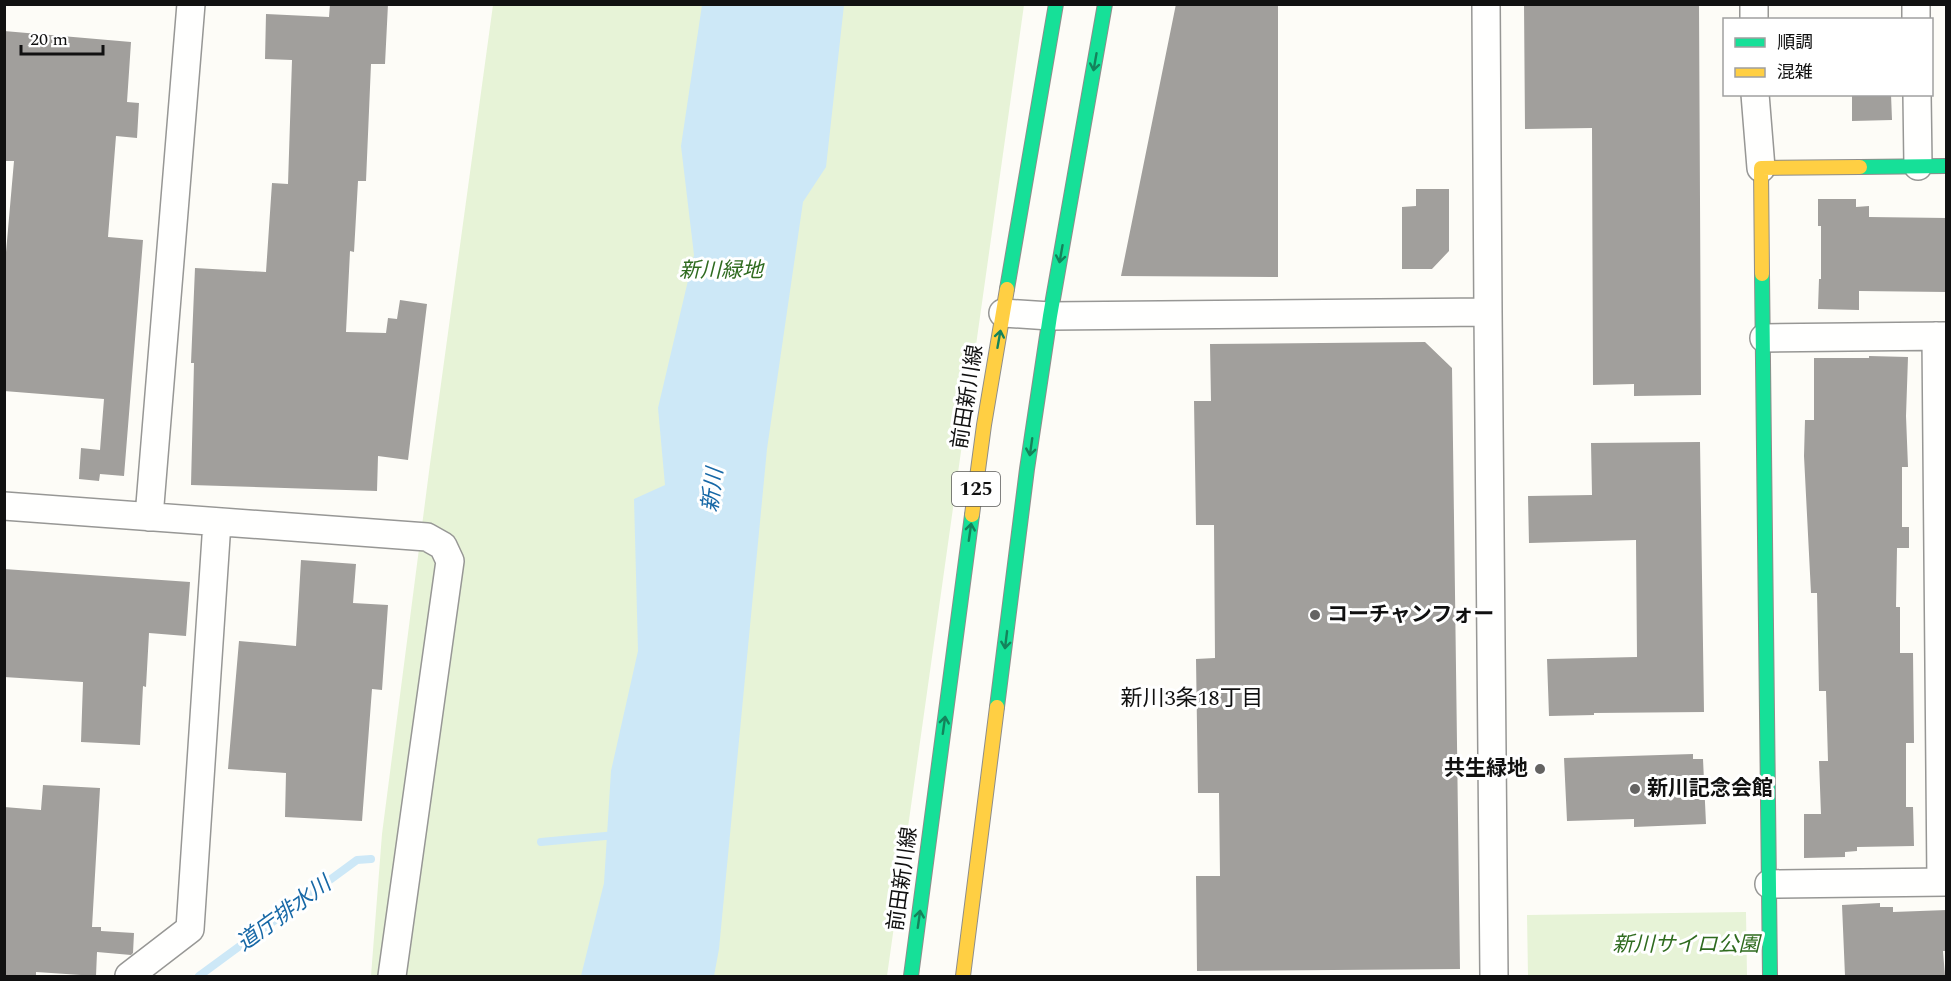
<svg xmlns="http://www.w3.org/2000/svg" width="1951" height="981" font-family="Spectral,'Noto Sans JP',serif">
  <rect width="100%" height="100%" fill="#fdfcf7"/>
  <!-- green -->
  <path fill="#e7f3d7" d="M493 5H1024L887 976H371L382 834 430 464Z
    M1746 912 1747 976H1528L1527 915Z"/>
  <!-- water -->
  <path fill="#cde8f7" d="M702 5H844L826 167 803 202 767 449 719 949 714 976H581L604 883 611 771 638 651 634 499 665 485 658 408 694 255 681 146Z"/>
  <g fill="none" stroke-linecap="round" stroke-linejoin="round">
    <!-- stream -->
    <path stroke="#cde8f7" stroke-width="8" d="M541 842 616 835
      M199 976 357 860 371 859"/>
  </g>
  <!-- building -->
  <path fill="#a19f9c" d="M330 4H388L385 64H371L366 181H358L354 252 350 251 346 332 386 333 388 318 397 319 400 300 427 304 408 460 378 456 377 491 191 485 194 363H191L195 268 266 272 272 183 288 184 292 60 265 59 266 14 329 17Z
    M1176 4H1278V277L1121 276Z
    M1524 4H1699L1701 395 1634 396V384L1593 385 1592 128 1525 129Z
    M4 31 131 42 127 102 139 103 137 138 116 136 108 237 143 240 124 476 100 474 99 481 79 479 81 448 100 450 104 399 4 391V275L14 161H4Z
    M1852 94H1891L1892 120 1852 121Z
    M1416 189H1449V251L1432 269H1402V207L1416 206Z
    M1818 199H1856V207L1869 206V217L1947 218V292L1859 291V310L1818 309 1819 279H1821V226H1818Z
    M1425 342 1452 368 1460 969 1197 971 1196 876H1220L1219 793H1198L1196 659 1215 658 1214 525H1196L1194 401H1211L1210 344Z
    M1869 356 1908 357 1906 416 1908 467H1902V527H1909V548H1897L1896 607H1900V653H1913L1914 743H1906V807H1913L1914 846 1857 847V851L1845 852V857L1804 858V814H1821L1819 761H1828L1826 691H1819L1817 593H1811L1804 456 1805 420H1814V358H1869Z
    M1700 442 1704 712 1594 713V715L1549 716 1547 659 1637 657 1636 540 1529 543 1528 496 1592 495 1591 443Z
    M301 560 356 564 353 603 388 605 382 690 372 689 362 821 285 817 286 773 228 769 239 641 296 646Z
    M4 569 190 582 186 636 149 633 146 687 143 686 140 745 81 742 83 682 4 677Z
    M1693 754V759H1703L1706 824 1634 827V819L1567 821 1564 758Z
    M43 785 100 788 92 927H101V931L134 933 133 953 131 955 97 952 96 976 36 972V976H4V807L41 810Z
    M1880 903V907H1893V912L1947 910V951H1943L1945 976H1845L1842 905Z"/>
  <g fill="none" stroke-linecap="round" stroke-linejoin="round">
    <defs>
      <path id="street" d="M1754 4V20
        M1916 4V20
        M1755 94 1761 168
        M1917 94 1918 166
        M1488 312 1494 976
        M1003 313 1050 316 1488 312 1486 4
        M1936 336 1941 882
        M1764 338 1946 336
        M4 506 427 537 443 546 450 561 392 976
        M149 517 191 4
        M1769 884 1946 882
        M129 976 190 929 217 522"/>
      <path id="fast" d="M1860 167 1946 166
        M1762 274 1770 976
        M1007 289 1056 4
        M997 707 1027 469 1050 316 1105 4
        M911 976 972 515"/>
      <path id="slow" d="M1762 274 1761 168 1860 167
        M972 515 984 425 1007 289
        M963 976 997 707"/>
    </defs>
    <!-- street casing -->
    <use href="#street" stroke="#979795" stroke-width="30"/>
    <!-- fast casing -->
    <use href="#fast" stroke="#8e8d8b" stroke-width="16"/>
    <!-- slow casing -->
    <use href="#slow" stroke="#8e8d8b" stroke-width="16"/>
    <!-- street -->
    <use href="#street" stroke="#fffffe" stroke-width="27"/>
    <!-- fast -->
    <use href="#fast" stroke="#16e098" stroke-width="14"/>
    <!-- slow -->
    <use href="#slow" stroke="#ffcf43" stroke-width="14"/>
  </g>
  <!-- one-way arrows -->
  <defs><path id="oneway-shaft" d="M-6 0H5M1.5-3L5.5 0L1.5 3" fill="none" stroke-width="1.6" stroke-linecap="round" stroke-linejoin="round" transform="scale(1.5)"/></defs>
  <g stroke="#14835b">
    <use href="#oneway-shaft" transform="translate(1095 62) rotate(100)"/>
    <use href="#oneway-shaft" transform="translate(1061 254) rotate(100)"/>
    <use href="#oneway-shaft" transform="translate(999 339) rotate(-80)"/>
    <use href="#oneway-shaft" transform="translate(1031 447) rotate(98)"/>
    <use href="#oneway-shaft" transform="translate(970 532) rotate(-82)"/>
    <use href="#oneway-shaft" transform="translate(1006 640) rotate(97)"/>
    <use href="#oneway-shaft" transform="translate(944 725) rotate(-82)"/>
    <use href="#oneway-shaft" transform="translate(919 919) rotate(-82)"/>
  </g>
  <!-- markers -->
  <g fill="#646362" stroke="#fff" stroke-width="2">
    <circle cx="1315" cy="615" r="6"/>
    <circle cx="1540" cy="769" r="6"/>
    <circle cx="1635" cy="789" r="6"/>
  </g>
  <g text-anchor="middle" dominant-baseline="central" stroke-width="6" stroke-linejoin="round" paint-order="stroke">
    <!-- shield labels -->
    <rect fill="#fff" stroke="#585858" stroke-width="1.5" x="952" y="472" width="48" height="34" rx="4.5"/>
    <g font-size="20" font-weight="bold" fill="#111">
      <text x="976" y="489">125</text>
    </g>
    <!-- park labels -->
    <g font-size="21" font-style="italic" fill="#2f6b1f" stroke="#fff">
      <text x="721" y="271">新川緑地</text>
      <text x="1686" y="945">新川サイロ公園</text>
    </g>
    <!-- street labels -->
    <g font-size="21" fill="#111" stroke="#fff">
      <text transform="translate(968 397) rotate(-81)">前田新川線</text>
      <text transform="translate(903 879) rotate(-82)">前田新川線</text>
    </g>
    <!-- poi labels -->
    <g font-size="21" font-weight="bold" fill="#111" stroke="#fff" text-anchor="start">
      <text x="1327" y="615">コーチャンフォー</text>
      <text x="1528" y="769" text-anchor="end">共生緑地</text>
      <text x="1647" y="789">新川記念会館</text>
    </g>
    <!-- water labels -->
    <g font-size="22" font-style="italic" fill="#1768a6" stroke="#fff">
      <text transform="translate(713 490) rotate(-83)">新川</text>
      <text transform="translate(284 914) rotate(-36)">道庁排水川</text>
    </g>
    <!-- neighbourhood labels -->
    <g font-size="22" fill="#111" stroke="#fff">
      <text x="1192" y="698">新川3条18丁目</text>
    </g>
  </g>
  <!-- border -->
  <rect width="1951" height="981" fill="none" stroke="#111111" stroke-width="12"/>
  <!-- legend -->
  <rect x="1723" y="18" width="210" height="78" fill="#ffffff" stroke="#a0a0a0" stroke-width="1.5"/>
  <rect x="1735" y="38" width="30" height="9" fill="#16e098" stroke="#a0a0a0" stroke-width="1.5"/>
  <text x="1777" y="48" font-size="18" fill="#111111">順調</text>
  <rect x="1735" y="68" width="30" height="9" fill="#ffcf43" stroke="#a0a0a0" stroke-width="1.5"/>
  <text x="1777" y="78" font-size="18" fill="#111111">混雑</text>
  <!-- scale -->
  <path d="M21 45v9h82v-9" fill="none" stroke="#111111" stroke-width="3"/>
  <text x="30" y="45" font-size="18" fill="#111111" stroke="#ffffff" stroke-width="4.5" paint-order="stroke">20 m</text>
</svg>
